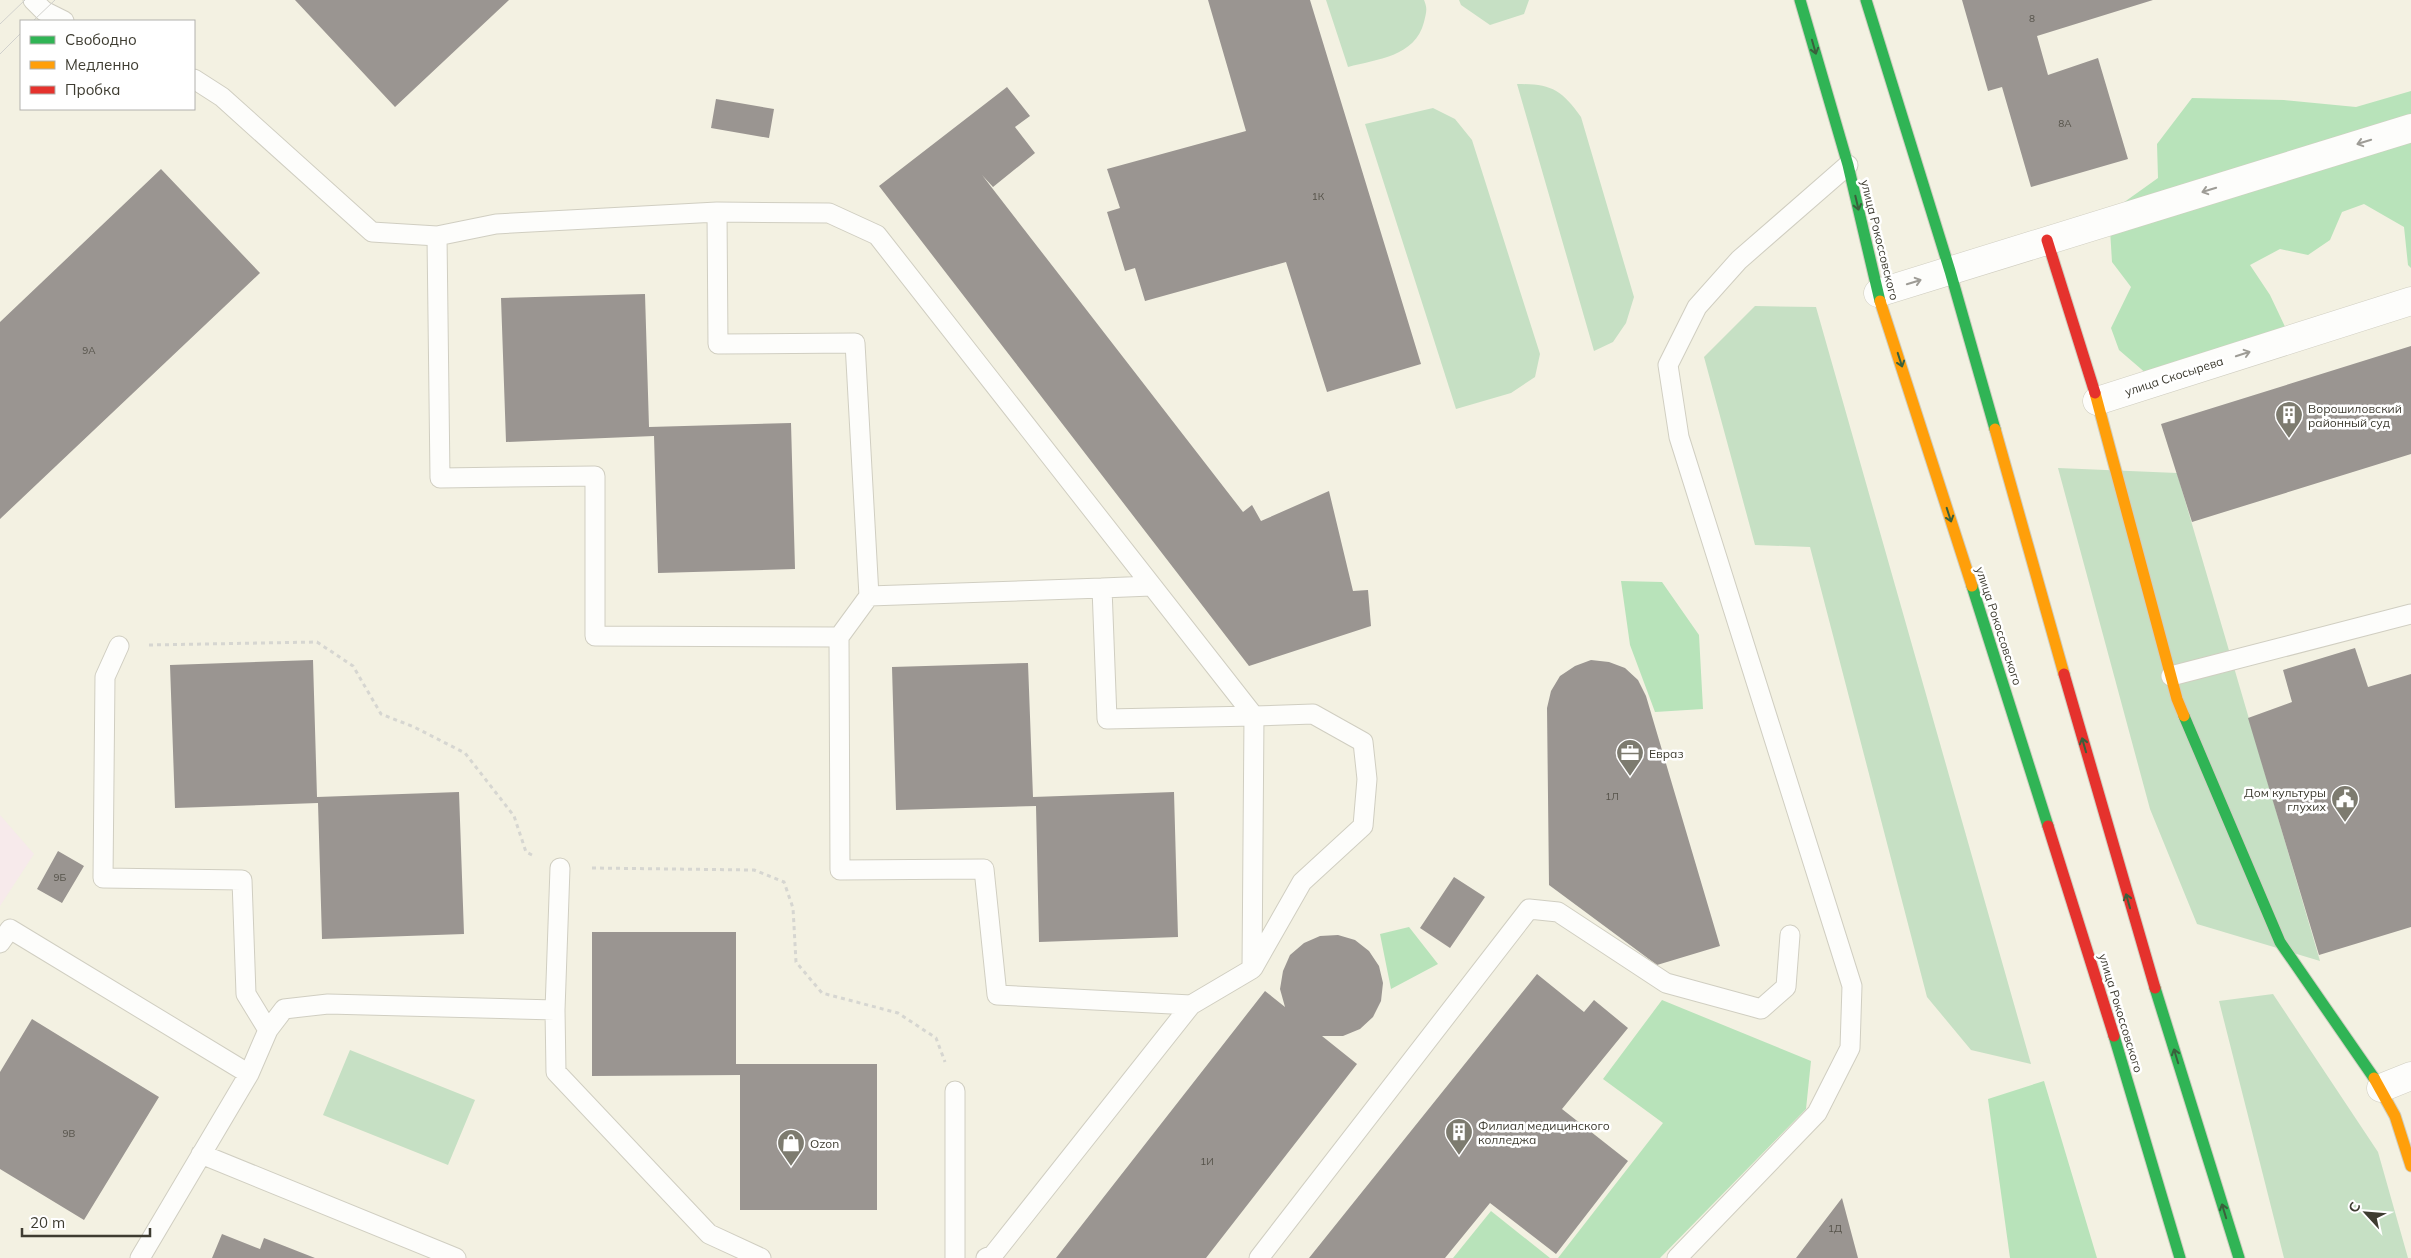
<svg xmlns="http://www.w3.org/2000/svg" width="2411" height="1258" font-family="Mulish,sans-serif">
  <rect width="100%" height="100%" fill="#f3f1e2"/>
  <!-- education -->
  <path fill="#f7eaeb" d="M0 815 34 854 0 906Z"/>
  <!-- green -->
  <path fill="#c6e0c4" d="M1326 0H1424C1428 9 1426 13 1424 22 1415 57 1377 59 1348 67Z
    M1459 0H1529L1524 14 1490 25 1461 5Z
    M1517 84C1551 84 1561 89 1581 117L1634 297 1626 323 1613 342 1594 351Z
    M1433 108 1455 119 1472 140 1540 354 1535 377 1511 393 1456 409 1365 124Z
    M1755 306 1816 307 2031 1064 1971 1050 1927 997 1810 547 1755 545 1704 357Z
    M2058 468 2177 473 2320 961 2197 924 2150 809Z
    M2273 994 2378 1152 2408 1258H2284L2219 1001Z
    M350 1050 475 1100 448 1165 323 1115Z"/>
  <!-- forest -->
  <path fill="#b8e3ba" d="M2411 91V268L2408 265 2404 227 2364 204 2342 212 2330 240 2308 255 2280 249 2250 265 2270 295 2289 335 2148 375 2119 350 2111 328 2131 287 2112 262 2109 213 2158 178 2157 144 2192 98 2284 100 2356 107Z
    M1621 581 1662 582 1699 635 1703 709 1655 712 1630 645Z
    M1409 927 1438 964 1391 989 1380 934Z
    M1662 1000 1811 1061 1806 1109 1660 1258H1558L1663 1123 1603 1079Z
    M2044 1081 2097 1258H2010L1988 1099Z
    M1491 1211 1550 1258H1453Z"/>
  <!-- building -->
  <path fill="#9a9591" d="M295 0H509L395 107Z
    M1208 0H1310L1421 364 1327 392 1286 262 1145 301 1135 268 1125 271 1107 212 1120 208 1107 169 1246 131Z
    M1962 0H2153L2037 36 2048 75 2098 58 2128 159 2031 187 2002 87 1988 91Z
    M1007 87 1030 116 1015 127 1035 153 993 187 982 175 1243 512 1252 505 1261 521 1329 491 1353 591 1368 590 1371 626 1249 666 879 186Z
    M716 99 774 109 769 138 711 128Z
    M161 169 260 273 0 519V322Z
    M645 294 649 427 791 423 795 569 658 573 654 436 506 442 501 298Z
    M2411 346V454L2192 522 2161 424Z
    M2355 648 2368 687 2411 674V927L2319 955 2248 718 2292 702 2283 670Z
    M313 660 317 797 459 792 464 934 322 939 318 803 175 808 170 665Z
    M1591 660 1609 662 1625 668 1638 680 1646 696 1720 946 1657 965 1549 885 1547 708 1551 691 1560 676 1575 666Z
    M1028 663 1033 797 1174 792 1178 937 1039 942 1036 806 896 810 892 667Z
    M58 851 84 866 62 903 37 889Z
    M1454 877 1485 897 1450 948 1420 928Z
    M592 932H736V1064H877V1210H740V1075L592 1076Z
    M1338 935 1355 940 1369 951 1379 966 1383 983 1381 1001 1373 1017 1360 1029 1343 1036H1322L1357 1064 1206 1258H1056L1265 991 1285 1007 1280 989 1283 971 1290 955 1304 943 1320 936Z
    M1537 974 1584 1012 1594 1000 1628 1028 1562 1109 1628 1161 1556 1254 1490 1203 1445 1258H1309Z
    M32 1019 159 1097 84 1220 0 1169V1072Z
    M1842 1198 1858 1258H1796Z
    M222 1234 260 1249 264 1238 315 1258H212Z"/>
  <g fill="none" stroke-linecap="round" stroke-linejoin="round">
    <defs>
      <path id="lane" d="M33 0 44 11 64 21
        M194 79 222 97 372 232 437 236 496 224 717 212 718 344 855 343 869 596 839 637 595 636V476L440 478 437 236
        M717 212 829 213 877 235 1254 716 1313 714 1363 742 1367 779 1363 826 1302 882 1253 968
        M1102 588 1151 586
        M869 596 1102 588 1107 719 1254 716 1252 969 1191 1005 993 1255 986 1258
        M839 637 840 870 984 869 997 995 1191 1005
        M119 646 105 677 103 878 242 880 246 994 268 1030
        M2171 676 2411 614
        M560 868 555 1010 556 1072 709 1234 761 1258
        M0 943 10 929 249 1074
        M201 1154 456 1258
        M140 1258 249 1074 268 1030 284 1009 328 1004 555 1010
        M955 1258V1091
        M1259 1258 1529 909 1558 912 1666 983 1761 1009 1786 987 1790 935
        M1677 1258 1817 1113 1850 1048 1852 986 1679 437 1668 365 1697 307 1739 260 1848 165"/>
      <path id="street" d="M1878 293 2411 128
        M2097 401 2411 301
        M2381 1088 2411 1076"/>
      <path id="fast" d="M1800 0 1848 165 1880 301
        M1866 0 1950 271 1995 429
        M1972 586 2048 826
        M2184 716 2280 942 2374 1078
        M2155 988 2239 1258
        M2114 1036 2180 1258"/>
      <path id="slow" d="M1880 301 1972 586
        M2095 393 2177 699 2184 716
        M1995 429 2064 674
        M2374 1078 2395 1116 2411 1166"/>
      <path id="jam" d="M2047 240 2095 393
        M2064 674 2155 988
        M2048 826 2114 1036"/>
    </defs>
    <!-- lane casing -->
    <use href="#lane" stroke="#d0cec1" stroke-width="21"/>
    <!-- street casing -->
    <use href="#street" stroke="#d0cec1" stroke-width="29"/>
    <!-- fast casing -->
    <use href="#fast" stroke="#d0cec1" stroke-width="13"/>
    <!-- slow casing -->
    <use href="#slow" stroke="#d0cec1" stroke-width="13"/>
    <!-- jam casing -->
    <use href="#jam" stroke="#d0cec1" stroke-width="13"/>
    <!-- path -->
    <path stroke="#d6d6d1" stroke-width="3" stroke-dasharray="4 4" stroke-linecap="butt" d="M149 645 317 642 353 666 381 714 414 727 465 753 514 816 526 852 532 855
      M592 868 754 870 784 882 793 908 796 962 822 993 898 1013 936 1038 945 1062"/>
    <!-- lane -->
    <use href="#lane" stroke="#fdfdfb" stroke-width="19"/>
    <!-- street -->
    <use href="#street" stroke="#fdfdfb" stroke-width="28"/>
    <!-- fast -->
    <use href="#fast" stroke="#30b455" stroke-width="11"/>
    <!-- slow -->
    <use href="#slow" stroke="#ff9f0a" stroke-width="11"/>
    <!-- jam -->
    <use href="#jam" stroke="#e5322d" stroke-width="11"/>
    <!-- tram -->
    <path stroke="#d1d1cd" stroke-width="1" d="M33 21 55 0
      M0 24 25 0
      M0 54 21 33"/>
  </g>
  <!-- one-way arrows -->
  <defs><path id="oneway-shaft" d="M-6 0H5M1.5-3L5.5 0L1.5 3" fill="none" stroke-width="1.6" stroke-linecap="round" stroke-linejoin="round" transform="scale(1.25)"/></defs>
  <g stroke="#3a603c">
    <use href="#oneway-shaft" transform="translate(1814 47) rotate(74)"/>
    <use href="#oneway-shaft" transform="translate(1857 203) rotate(77)"/>
    <use href="#oneway-shaft" transform="translate(1900 360) rotate(72)"/>
    <use href="#oneway-shaft" transform="translate(1949 515) rotate(72)"/>
    <use href="#oneway-shaft" transform="translate(2084 745) rotate(-106)"/>
    <use href="#oneway-shaft" transform="translate(2128 901) rotate(-106)"/>
    <use href="#oneway-shaft" transform="translate(2176 1056) rotate(-107)"/>
    <use href="#oneway-shaft" transform="translate(2224 1211) rotate(-107)"/>
  </g>
  <g stroke="#9e9c96">
    <use href="#oneway-shaft" transform="translate(2364 142) rotate(163)"/>
    <use href="#oneway-shaft" transform="translate(2209 190) rotate(163)"/>
    <use href="#oneway-shaft" transform="translate(1914 282) rotate(-17)"/>
    <use href="#oneway-shaft" transform="translate(2243 354) rotate(-18)"/>
  </g>
  <!-- icons -->
  <defs>
    <symbol id="building-pin" viewBox="-11 -11 22 30"><path d="M0 17L-7.5 6A9.5 9.5 0 1 1 7.5 6Z" fill="#7d7b6f" stroke="#fff"/><path d="M-4-6H4V6H1V3H-1V6H-4ZM-2.5-4.3h1.7v1.8h-1.7ZM.8-4.3h1.7v1.8H.8ZM-2.5-1h1.7V.8h-1.7ZM.8-1h1.7V.8H.8Z" fill="#fff"/></symbol>
    <symbol id="office-pin" viewBox="-11 -11 22 30"><path d="M0 17L-7.5 6A9.5 9.5 0 1 1 7.5 6Z" fill="#7d7b6f" stroke="#fff"/><path d="M-6-3h4V-5.5h4V-3h4V5H-6ZM-1-4.5V-3h2v-1.5ZM-6 0V1H6V0Z" fill="#fff"/></symbol>
    <symbol id="civic-pin" viewBox="-11 -11 22 30"><path d="M0 17L-7.5 6A9.5 9.5 0 1 1 7.5 6Z" fill="#7d7b6f" stroke="#fff"/><path d="M-.6-6.5H3V-4.5H.6V-3L4-1V1h2V6H-6V1h2V-1L-.6-3ZM-1.2 2.5V6h2.4V2.5Z" fill="#fff"/></symbol>
    <symbol id="shop-pin" viewBox="-11 -11 22 30"><path d="M0 17L-7.5 6A9.5 9.5 0 1 1 7.5 6Z" fill="#7d7b6f" stroke="#fff"/><path d="M-5-2.5h2.3a2.7 3.5 0 0 1 5.4 0H5L5.5 6h-11ZM-1.5-2.5h3a1.5 2.3 0 0 0-3 0Z" fill="#fff"/></symbol>
  </defs>
  <g fill-rule="evenodd">
    <use href="#building-pin" x="2273" y="399" width="32" height="43"/>
    <use href="#office-pin" x="1614" y="737" width="32" height="43"/>
    <use href="#civic-pin" x="2329" y="783" width="32" height="43"/>
    <use href="#building-pin" x="1443" y="1116" width="32" height="43"/>
    <use href="#shop-pin" x="775" y="1127" width="32" height="43"/>
  </g>
  <g text-anchor="middle" dominant-baseline="central" stroke-width="5" stroke-linejoin="round" paint-order="stroke">
    <!-- number labels -->
    <g font-size="10" fill="#555249">
      <text x="2032" y="18">8</text>
      <text x="2065" y="123">8А</text>
      <text x="1318" y="196">1К</text>
      <text x="89" y="350">9А</text>
      <text x="1612" y="796">1Л</text>
      <text x="60" y="877">9Б</text>
      <text x="69" y="1133">9В</text>
      <text x="1207" y="1161">1И</text>
      <text x="1835" y="1228">1Д</text>
    </g>
    <!-- street labels -->
    <g font-size="12" fill="#3e3c31" stroke="#fff">
      <text transform="translate(1880 240) rotate(76)">улица Рокоссовского</text>
      <text transform="translate(2174 376) rotate(-18)">улица Скосырева</text>
      <text transform="translate(1999 626) rotate(72)">улица Рокоссовского</text>
      <text transform="translate(2121 1013) rotate(73)">улица Рокоссовского</text>
    </g>
    <!-- poi labels -->
    <g font-size="12" fill="#3e3c31" stroke="#fff" text-anchor="start">
      <text x="2308" y="408">Ворошиловский<tspan x="2308" dy="14">районный суд</tspan></text>
      <text x="1649" y="753">Евраз</text>
      <text x="2326" y="792" text-anchor="end">Дом культуры<tspan x="2326" dy="14">глухих</tspan></text>
      <text x="1478" y="1125">Филиал медицинского<tspan x="1478" dy="14">колледжа</tspan></text>
      <text x="810" y="1143">Ozon</text>
    </g>
  </g>
  <!-- legend -->
  <rect x="20" y="20" width="175" height="90" fill="#ffffff" stroke="#b2b1ad"/>
  <rect x="30" y="36" width="25" height="8" fill="#30b455" stroke="#b2b1ad"/>
  <text x="65" y="45" font-size="15" fill="#3e3c31">Свободно</text>
  <rect x="30" y="61" width="25" height="8" fill="#ff9f0a" stroke="#b2b1ad"/>
  <text x="65" y="70" font-size="15" fill="#3e3c31">Медленно</text>
  <rect x="30" y="86" width="25" height="8" fill="#e5322d" stroke="#b2b1ad"/>
  <text x="65" y="95" font-size="15" fill="#3e3c31">Пробка</text>
  <!-- north arrow -->
  <g transform="translate(2366 1213) rotate(296)" stroke="#ffffff" stroke-width="4" paint-order="stroke">
  <path d="M0-4L9 19L0 12L-9 19Z" fill="#3e3c31"/>
  <text y="-8" font-size="14" font-weight="bold" text-anchor="middle" fill="#3e3c31">С</text>
  </g>
  <!-- scale -->
  <path d="M22 1228v8h128v-8" fill="none" stroke="#3e3c31" stroke-width="2.5"/>
  <text x="30" y="1228" font-size="15" fill="#3e3c31" stroke="#ffffff" stroke-width="4" paint-order="stroke">20 m</text>
</svg>
